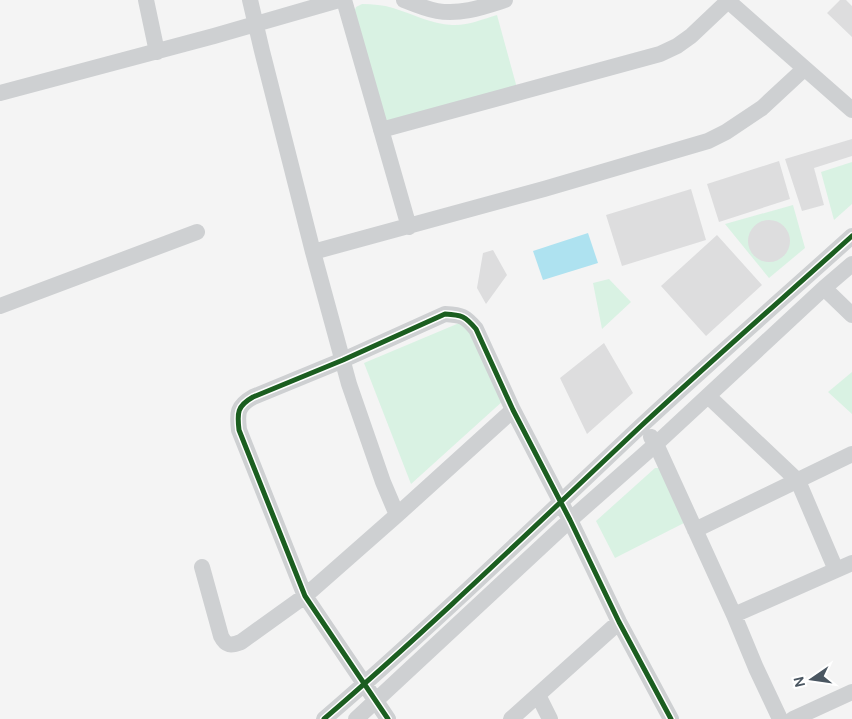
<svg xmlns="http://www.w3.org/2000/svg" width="852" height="719" font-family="'DM Sans',sans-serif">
  <rect width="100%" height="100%" fill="#f4f4f4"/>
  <!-- green -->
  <path fill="#d9f2e3" d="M362 4C373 4 383 5 393 8 413 14 431 24 452 25 467 26 483 19 497 15L517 88 386 125 354 12 356 7Z
    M852 162V204L834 220 821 172Z
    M793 205 805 248 769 278 725 224Z
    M609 279 631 302 602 329 593 283Z
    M464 321 504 400 411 484 364 363Z
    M852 372V414L828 392Z
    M655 468H661L684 523 615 558 596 521Z"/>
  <!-- water -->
  <path fill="#aee2f0" d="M588 233 598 263 543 280 533 251Z"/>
  <!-- building -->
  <path fill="#ddddde" d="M840 0H846L852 6V37L827 13Z
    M852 139V156L814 168 824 205 802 211 785 159Z
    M779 161 790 199 719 222 707 184Z
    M691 189 706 240 622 266 606 215Z
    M748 241a21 21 0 1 1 42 0a21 21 0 1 1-42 0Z
    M717 235 762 285 706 336 661 286Z
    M493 250 507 275 486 304 477 288 483 253Z
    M604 343 633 393 587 434 560 378Z"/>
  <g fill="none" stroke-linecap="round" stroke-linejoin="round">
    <!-- minor -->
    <path stroke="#ced0d2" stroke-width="16" d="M146 0 157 52
      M250 0 262 51 313 252 349 384 383 482 397 515
      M344 0 409 227
      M404 0C414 4 426 9 437 11 461 15 483 7 505 0
      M727 0 852 110
      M0 93 214 36 339 0
      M381 130 660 54 677 46 691 36 728 1
      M313 252 544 189 708 141 726 132 762 108 804 69
      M824 288 852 315
      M0 306 197 232
      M708 396 798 481 836 570
      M651 437 656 444 734 615 756 668 780 719
      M695 530 852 454
      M202 567 221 636C226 646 231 646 241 642L305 596 397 515 513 410
      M734 615 852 563
      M538 695 550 719
      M324 719C433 625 536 525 641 426 710 362 782 299 852 236
      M356 719 570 520 656 444 824 288 852 264
      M388 719 305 596 239 430C237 413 237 406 253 397L343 360 445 314C462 315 465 316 476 329L513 410 570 520 619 622 671 719
      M511 719 619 622
      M793 719 852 692"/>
    <defs>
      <path id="cycleway" d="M324 719C433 625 536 525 641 426 710 362 782 299 852 236
        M388 719 305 596 239 430C237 413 237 406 253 397L343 360 445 314C462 315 465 316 476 329L513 410 570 520 619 622 671 719"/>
    </defs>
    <!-- cycleway casing -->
    <use href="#cycleway" stroke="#fff" stroke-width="8"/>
    <!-- cycleway -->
    <use href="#cycleway" stroke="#1b5e20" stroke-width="5"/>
  </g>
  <!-- north arrow -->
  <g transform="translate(812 679) rotate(257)" stroke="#ffffff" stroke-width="4" paint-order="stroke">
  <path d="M0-4L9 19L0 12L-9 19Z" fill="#4a5661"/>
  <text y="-8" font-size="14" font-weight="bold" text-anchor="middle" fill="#4a5661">N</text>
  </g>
</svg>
